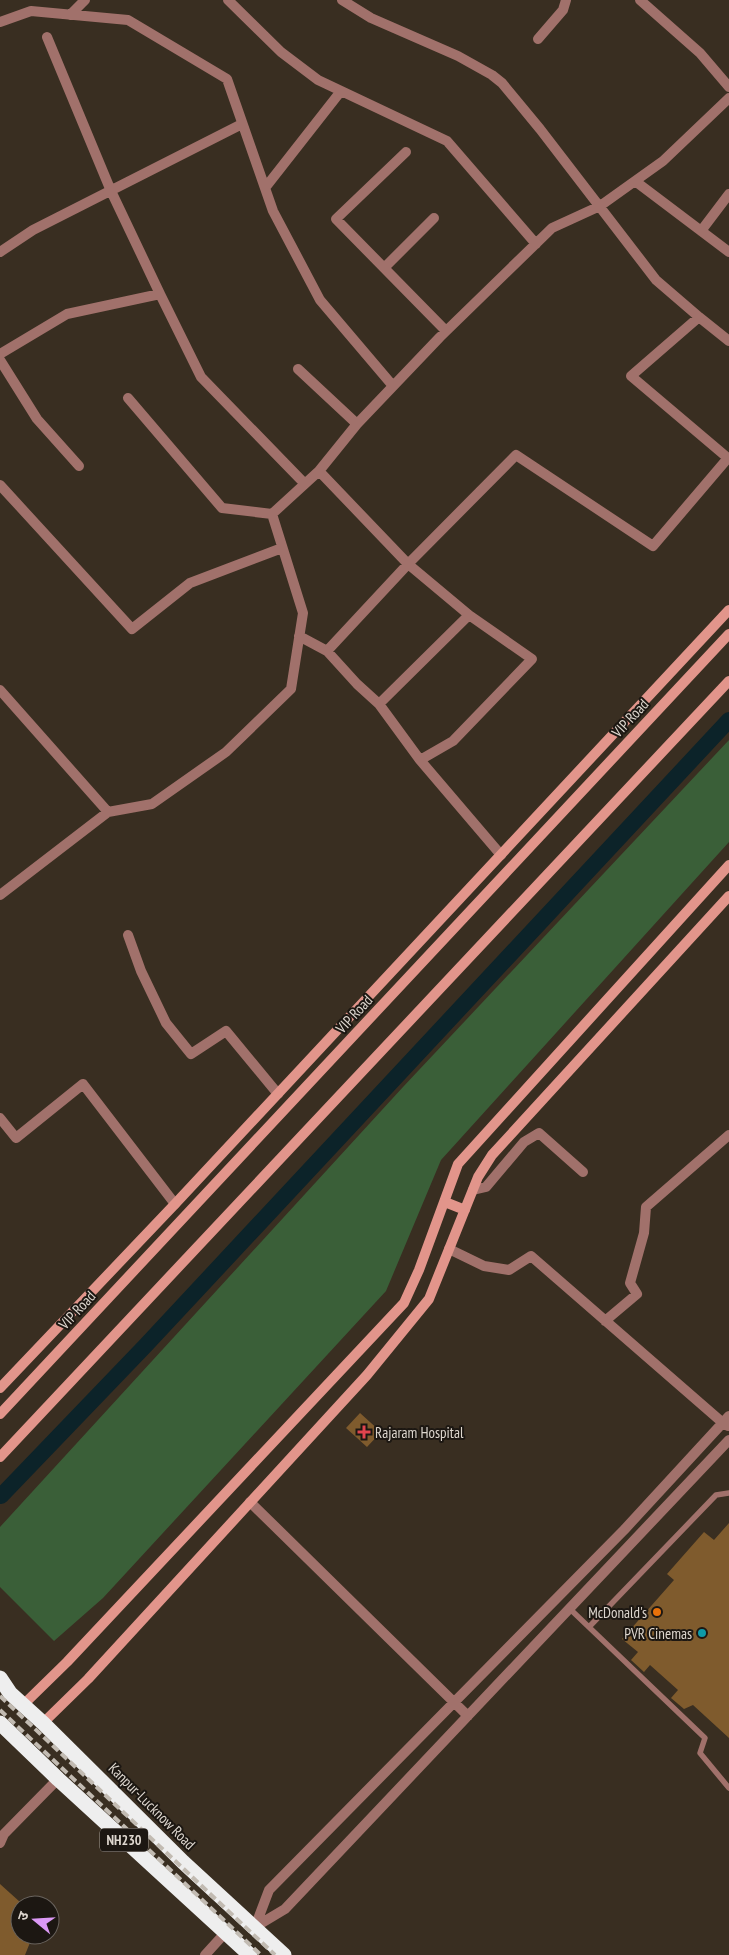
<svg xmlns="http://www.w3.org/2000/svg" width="729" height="1955" font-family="'PT Sans Narrow','Noto Sans Devanagari',sans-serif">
  <rect width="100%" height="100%" fill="#392e21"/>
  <!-- green -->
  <path fill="#3a5f38" d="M729 740V842L441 1160 386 1291 103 1598 54 1641 0 1587V1527L403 1087Z"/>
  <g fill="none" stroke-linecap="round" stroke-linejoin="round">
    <!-- canal -->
    <path stroke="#0c2329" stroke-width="16" d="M1 1496 146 1345 729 720"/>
  </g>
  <!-- building -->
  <path fill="#7f5b2d" d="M360 1413 381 1432 367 1447 346 1428Z
    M729 1523V1738L693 1705 684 1709 671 1698 678 1690 650 1665 644 1672 631 1660 638 1652 622 1639 674 1580 667 1574 704 1532 714 1540Z
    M0 1884 20 1902V1935H33L25 1955H0Z"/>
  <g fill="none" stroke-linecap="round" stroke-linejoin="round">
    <!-- lane -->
    <path stroke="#a1716b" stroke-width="5.5" d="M570 1609 705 1738 700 1753 729 1788
      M589 1627 716 1495 729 1493"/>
    <!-- street -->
    <path stroke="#a1716b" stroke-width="10" d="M228 0 281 52 318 80 447 141 536 244
      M342 0 371 18 458 56 492 75 502 83 540 129 656 280 699 317
      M640 0 700 53 729 87
      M70 15 85 0
      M0 22 31 11 128 20 227 79 273 211 320 300 393 386
      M47 37 111 191 160 294
      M538 39 563 10 566 0
      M406 152 336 219 446 331
      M635 181 729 252
      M265 188 341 91
      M701 231 729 194
      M0 252 33 230 242 124
      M385 267 434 218
      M729 341 699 317 631 376 729 459
      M0 354 67 314 160 294 201 377 305 484
      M0 360 37 419 79 466
      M298 369 357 424
      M128 398 222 508 272 514
      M319 471 408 564 516 455 653 546 728 458
      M0 485 132 629 190 583 282 548
      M299 636 327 651 408 564 469 615 379 704 357 684 327 651
      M0 690 108 812 0 895
      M379 704 420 760 501 855
      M420 760 453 741 532 659 469 615
      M108 812 152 804 226 752 291 689 303 613 272 514 319 471 357 424 440 337 552 228 600 206 663 161 729 98
      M128 935 141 971 166 1023 191 1054 226 1031 278 1094
      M0 1118 16 1138 83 1084 175 1204
      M473 1190 486 1187 524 1142 539 1133 583 1172
      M449 1249 484 1266 509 1270 531 1256 723 1423 728 1426
      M605 1321 637 1294 630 1283 644 1233 646 1207 729 1135
      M250 1502 468 1716
      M0 1843 4 1834 58 1779
      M255 1927 269 1890 624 1530 729 1416
      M255 1927 285 1909 729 1440
      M205 1955 225 1933"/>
    <!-- secondary -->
    <path stroke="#e2958b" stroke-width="10" d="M445 1202 465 1210
      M0 1388 175 1204 729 610
      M0 1414 729 634
      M0 1457 729 681
      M23 1705 67 1662 404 1303 419 1270 458 1164 729 865
      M43 1723 88 1679 367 1375 429 1299 478 1177 492 1155 729 896"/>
    <!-- highway -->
    <path stroke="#eee" stroke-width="15" d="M0 1678 10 1693 43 1723 183 1862 284 1955
      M0 1723 58 1779 250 1955"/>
    <!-- rail -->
    <path stroke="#c2bbb2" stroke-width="4" stroke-dasharray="8 4" stroke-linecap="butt" d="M0 1696 275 1955
      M0 1710 261 1955"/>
  </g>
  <!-- markers -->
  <path fill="#e0444e" stroke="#1c1712" stroke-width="2" d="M361.5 1424.5h5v5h5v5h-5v5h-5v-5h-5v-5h5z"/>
  <circle fill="#e8710a" stroke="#1c1712" stroke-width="2" cx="657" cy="1612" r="5"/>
  <circle fill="#0f9aa8" stroke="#1c1712" stroke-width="2" cx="702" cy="1633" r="5"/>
  <g text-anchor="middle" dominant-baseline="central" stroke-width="4" stroke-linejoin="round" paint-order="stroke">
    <!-- shield labels -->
    <rect fill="#1c1712" stroke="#a49d96" stroke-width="1" x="100" y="1828.5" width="48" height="23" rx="4"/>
    <g font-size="14" font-weight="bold" fill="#ded7cf">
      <text x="124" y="1840">NH230</text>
    </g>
    <!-- street labels -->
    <g font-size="15" fill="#ded7cf" stroke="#1c1712">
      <text transform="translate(630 718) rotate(-47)">VIP Road</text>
      <text transform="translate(354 1014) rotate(-47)">VIP Road</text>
      <text transform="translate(77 1310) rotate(-47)">VIP Road</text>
      <text transform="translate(152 1806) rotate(45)">Kanpur-Lucknow Road</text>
    </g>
    <!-- poi labels -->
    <g font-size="15" fill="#ded7cf" stroke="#1c1712" text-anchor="end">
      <text x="375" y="1432" text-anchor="start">Rajaram Hospital</text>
      <text x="647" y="1612">McDonald's</text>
      <text x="692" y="1633">PVR Cinemas</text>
    </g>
  </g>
  <!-- north arrow -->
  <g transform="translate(35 1920) rotate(288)"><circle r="24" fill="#1c1712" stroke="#6a645e"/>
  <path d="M0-4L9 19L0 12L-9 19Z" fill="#db99f5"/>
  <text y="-8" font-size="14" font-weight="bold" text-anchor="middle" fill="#ded7cf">उ</text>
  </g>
</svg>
